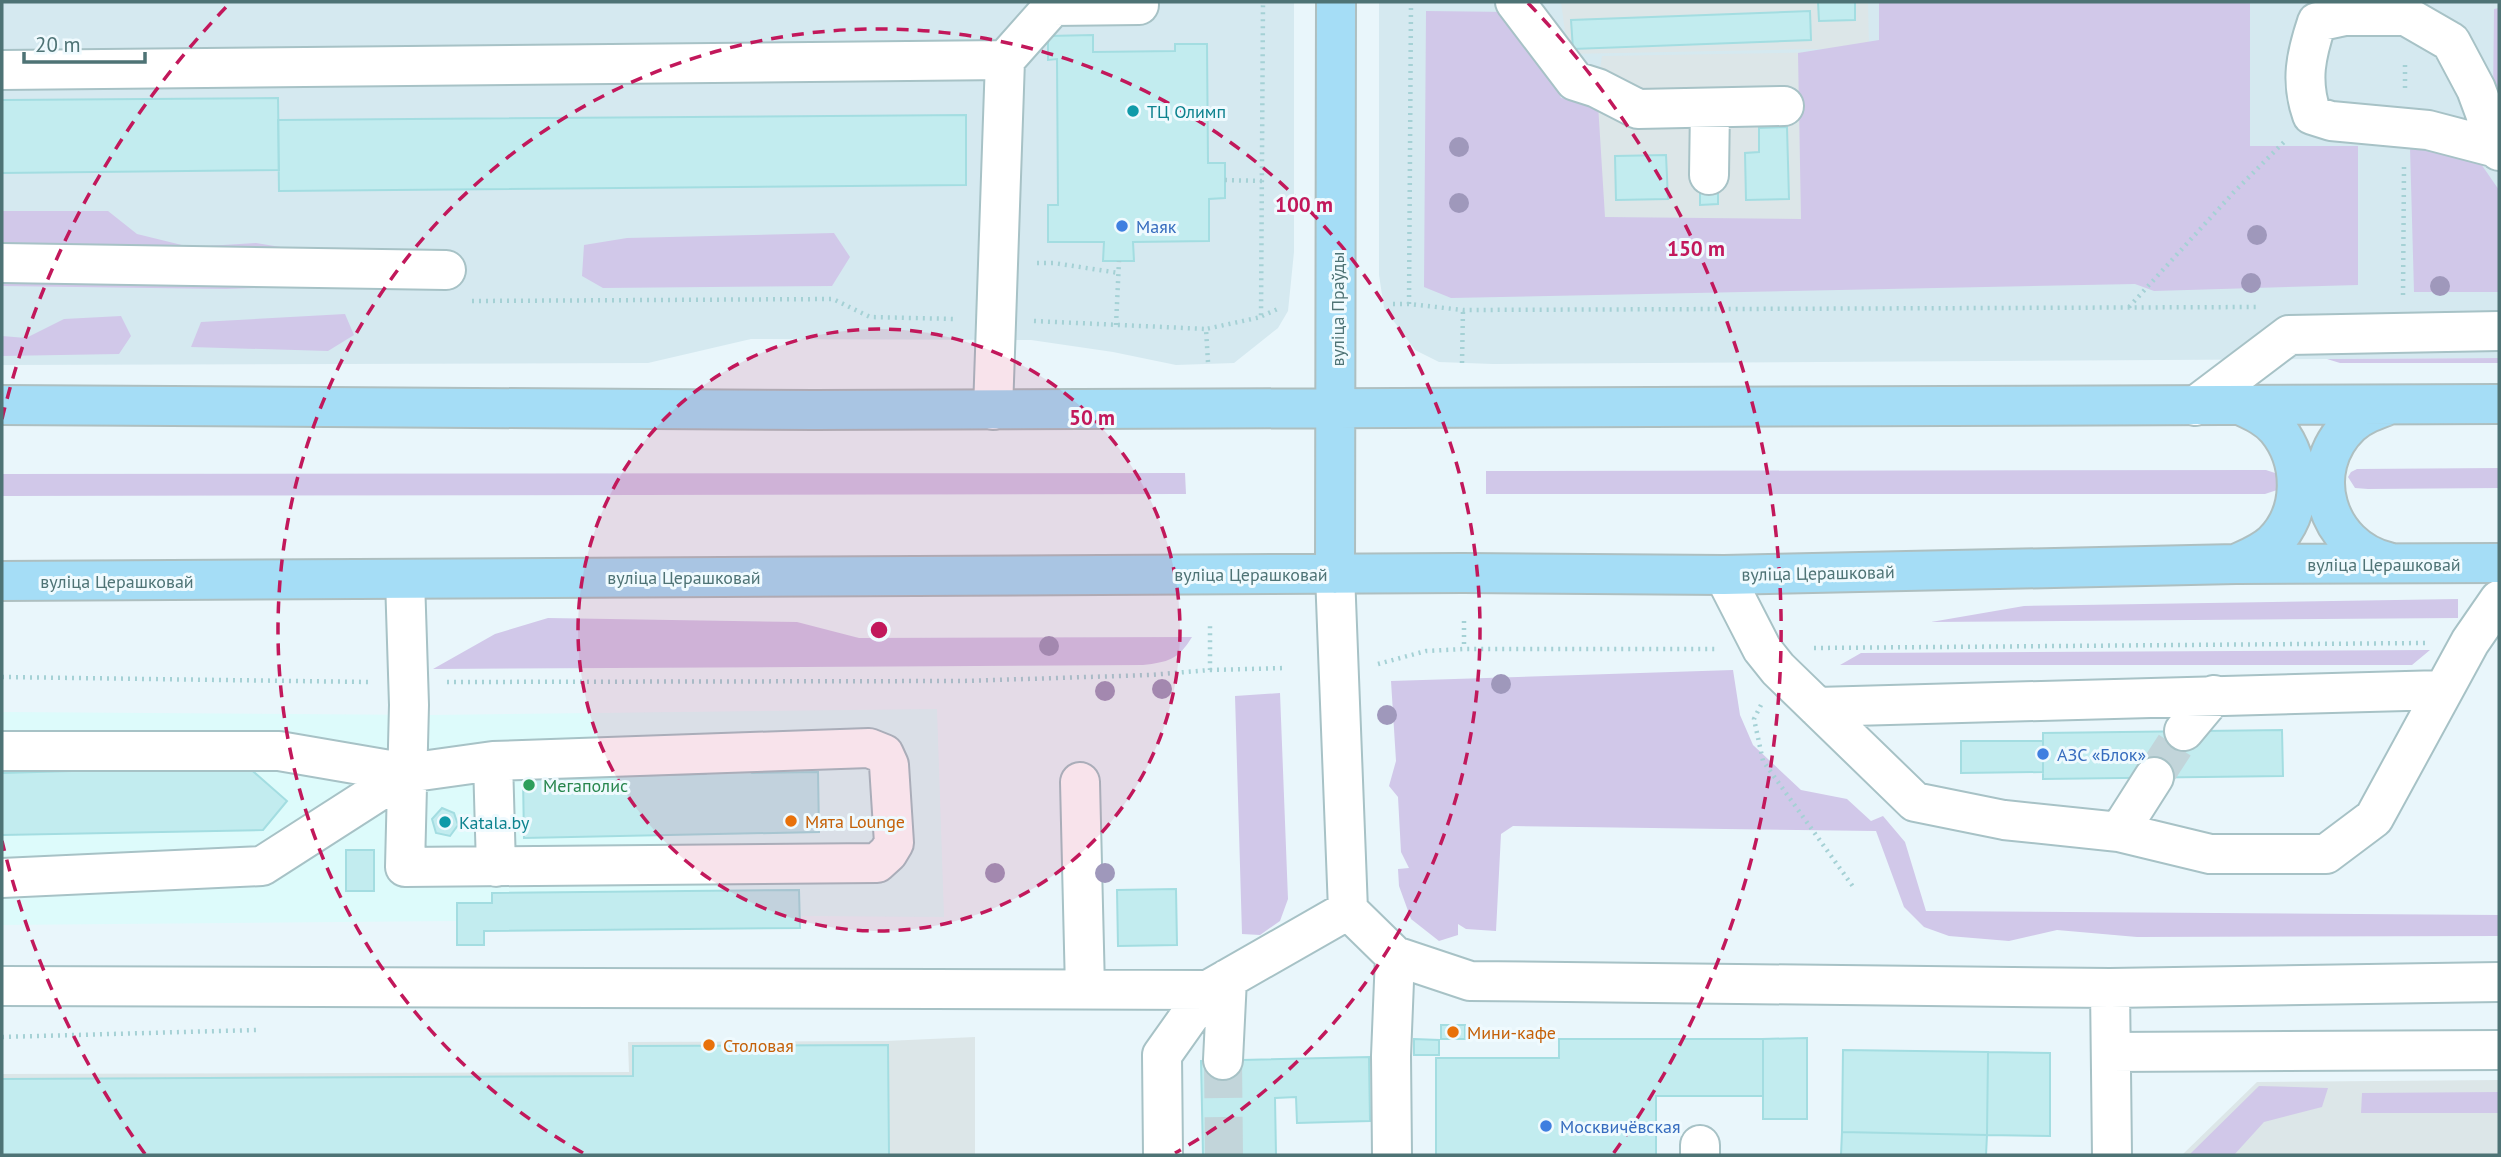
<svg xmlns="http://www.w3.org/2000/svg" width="2501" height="1157" font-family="'PT Sans',sans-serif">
  <rect width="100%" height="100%" fill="#e9f6fb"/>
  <!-- residential -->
  <path fill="#d5e9f0" d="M2 2H1294V252L1288 311 1278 328 1234 363 1176 365 1113 352 1031 340 751 339 648 363 2 365Z
    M1379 2H2499V358L1493 364 1439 362 1415 350 1384 308 1379 275Z"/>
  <!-- commercial -->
  <path fill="#ddfbfb" d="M937 709 944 917 800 916V928L484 931V945H457L456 921 2 925V712L430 715Z"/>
  <!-- industrial -->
  <path fill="#dce6e8" d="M1561 2H1868L1869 48 1568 54Z
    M2134 47 2138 255 1598 258 1597 88 1602 56Z
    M975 1037V1155H2V1074L629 1072 628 1042 886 1041Z
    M2499 1080V1155H2182L2257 1082Z"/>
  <!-- green -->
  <path fill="#d1c8e9" d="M1879 2H2250V146H2358V285L2154 291 2135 284 1451 298 1424 287 1426 11 1510 12 1542 50 1561 98 1598 104 1605 217 1801 219 1798 53 1879 40Z
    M2499 8V109L2493 98 2494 9Z
    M2410 147 2470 148 2499 190V292H2414Z
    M2 211H108L137 234 190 247 256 243 323 254 324 286 226 289 2 286Z
    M834 233 850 257 832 286 603 288 582 276 584 245 627 238Z
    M345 314 354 335 328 351 191 347 201 322Z
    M121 316 131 336 119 354 2 356V336L26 338 64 319Z
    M2499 358V363H2340L2327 359Z
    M2499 468V488L2368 489 2355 488 2348 477 2351 472 2357 469Z
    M2266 470 2278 474 2280 489 2265 494H1486V471Z
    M1185 473 1186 494 2 496V474Z
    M2458 599V618L1931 622 2024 606Z
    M548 618 797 622 859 638 1192 637C1178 660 1168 662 1143 665L433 669 495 634Z
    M2430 650 2412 665H1840L1861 653Z
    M1733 670 1740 715 1753 745 1801 790 1847 799 1871 821 1883 816 1905 842 1926 911 2499 915V936L2137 937 2057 930 2009 941 1949 936 1924 927 1904 907 1876 831 1513 826 1501 834 1496 931 1466 929 1458 924V935L1439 941 1411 919 1399 886 1398 869 1409 868 1401 852 1398 797 1389 786 1396 761 1391 681Z
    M1280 693 1288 899 1280 921 1260 935 1242 934 1235 696Z
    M2259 1086 2328 1088 2322 1107 2264 1122 2234 1155H2189Z
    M2499 1092V1113H2361L2362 1093Z"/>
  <!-- building -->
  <path fill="#c2ecef" stroke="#a3dde1" stroke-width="2" d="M1818 2H1855V20L1819 21Z
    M1810 11 1811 40 1573 49 1571 20Z
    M1093 35V52L1175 51V44H1207L1208 163H1225V198L1209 199V241L1133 242 1134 261H1103L1104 242H1048V205H1058L1057 59 1048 60V36Z
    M278 98 279 170 2 173V100Z
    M966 115V185L279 191 278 120Z
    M1787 127 1789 199 1746 200 1745 153 1759 152V128Z
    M1666 155 1668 199 1616 200 1615 156Z
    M1718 192V204L1700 205V193Z
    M2282 730 2283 776 2043 779V733Z
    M1961 741H2043V772L1961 773Z
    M717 765H743L752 773 818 772 819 832 524 838 523 778 706 774Z
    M247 766 287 801 263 830 2 835V773Z
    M442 808 454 813 458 825 450 836 436 833 432 819Z
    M346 850H374V891H346Z
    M1176 889 1177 945 1118 946 1117 890Z
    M799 890 800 928 484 931V945H457V903H492V893Z
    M1441 1025H1465V1039H1441Z
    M1807 1038V1119H1763V1039Z
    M1414 1039 1439 1040V1055H1414Z
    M1559 1039H1763V1096H1656V1155H1436V1058H1559Z
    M888 1045 889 1155H2V1079L633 1076V1046Z
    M1843 1050 1988 1052 1987 1135 1842 1132Z
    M1988 1052 2050 1053V1136L1987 1135Z
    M1369 1057 1370 1121 1297 1123 1296 1097 1275 1098 1276 1155H1203L1201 1061Z
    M1842 1132 1987 1135 1986 1155H1841Z"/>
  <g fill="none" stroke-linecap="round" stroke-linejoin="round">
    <!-- minor-tunnel -->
    <path stroke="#c2d5da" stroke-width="38" stroke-dasharray="38 19" stroke-linecap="butt" d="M2154 777 2184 731
      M1223 1060 1224 1155"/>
    <defs>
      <path id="minor" d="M1515 2 1575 81 1597 88 1638 109 1784 106
        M2 70 1005 60
        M2497 148 2428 130 2331 121 2312 115C2300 81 2306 55 2317 22L2345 16H2406L2451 42 2476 89 2499 151
        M1709 175 1710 108
        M2 263 446 270
        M2195 406 2289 335 2499 331
        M993 410 1005 60 1053 6 1139 5
        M1335 574 1348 910 1395 956 1470 981 2110 988 2499 982
        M1724 575 1762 649 1778 669 1915 802 2004 820 2119 832 2210 854H2326L2374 818 2470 642 2499 600
        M1817 707 2443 690
        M2184 731 2214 695
        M2 751H279L407 773 493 761 869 748 884 754 889 765 894 843 888 853 877 863 405 867 409 705 405 579
        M493 761 496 867
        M1080 782 1085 989
        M2119 832 2154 777
        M2 878 262 866 407 773
        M2 986 1208 990
        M2110 988 2112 1155
        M2111 1052 2499 1050
        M1223 1060 1227 979
        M1163 1155 1162 1055 1208 990 1348 910
        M1392 1155 1391 1056 1395 956
        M1700 1155V1145"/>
      <path id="major" d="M2 405 814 410 2499 404
        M2388 562C2326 547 2303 470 2350 425 2361 415 2375 410 2389 405
        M2236 564C2249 558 2262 553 2273 543 2304 513 2304 462 2277 429 2268 418 2255 412 2242 406
        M1335 574 1336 2
        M2 581 1463 573 1724 575 2236 564 2499 563"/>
    </defs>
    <!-- minor casing -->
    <use href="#minor" stroke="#a7c2c6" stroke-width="42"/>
    <!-- major casing -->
    <use href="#major" stroke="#aebfc0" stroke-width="42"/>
    <!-- path -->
    <path stroke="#a5d1d5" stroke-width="4.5" stroke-dasharray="2 5" stroke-linecap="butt" d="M2405 88V62
      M1225 180 1262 181
      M1037 263H1054L1119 273
      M2403 295 2404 167
      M472 301 833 299 870 317 955 319
      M1393 304H1409L1463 310 2260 307
      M1409 304 1411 2
      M2129 307 2234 192 2284 142
      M1262 316 1280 308
      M1034 321 1206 329
      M1116 325 1119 261
      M1208 362 1206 329 1261 317 1263 2
      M1462 363 1463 310
      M1464 621V649
      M1814 648 2425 643
      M1378 664 1426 651 1464 649H1718
      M1210 670 1285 668
      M2 677 369 682
      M447 682 963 681 1150 675 1210 670V626
      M1761 705 1754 719 1763 761 1854 888
      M2 1037 256 1030"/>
    <!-- minor -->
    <use href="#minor" stroke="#fff" stroke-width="38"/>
    <!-- major -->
    <use href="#major" stroke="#a5ddf6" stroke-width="38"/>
  </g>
  <!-- trees -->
  <g fill="#9f98bb">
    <circle cx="1459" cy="147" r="10"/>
    <circle cx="1459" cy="203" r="10"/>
    <circle cx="2257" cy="235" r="10"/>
    <circle cx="2251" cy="283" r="10"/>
    <circle cx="2440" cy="286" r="10"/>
    <circle cx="1049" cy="646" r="10"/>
    <circle cx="1501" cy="684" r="10"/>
    <circle cx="1162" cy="689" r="10"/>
    <circle cx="1105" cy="691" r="10"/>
    <circle cx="1387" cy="715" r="10"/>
    <circle cx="995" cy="873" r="10"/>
    <circle cx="1105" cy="873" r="10"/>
  </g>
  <!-- distance rings -->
  <circle cx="879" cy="630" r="301" fill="#c2185b" fill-opacity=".12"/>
  <g fill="none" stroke="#c2185b" stroke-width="3.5" stroke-dasharray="12 9">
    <circle cx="879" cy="630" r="301"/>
    <path d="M583 1153A601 601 0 1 1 1175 1153"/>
    <path d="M145 1154A902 902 0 0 1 2 841M2 419A902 902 0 0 1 230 3M1528 3A902 902 0 0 1 1613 1154"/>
  </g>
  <!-- markers -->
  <g fill="#0f9aa8" stroke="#effafe" stroke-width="2.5">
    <circle cx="1133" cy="111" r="7"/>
    <circle cx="445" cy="822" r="7"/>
  </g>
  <g fill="#3f7fe0" stroke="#effafe" stroke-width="2.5">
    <circle cx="1122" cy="226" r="7"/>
    <circle cx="2043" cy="754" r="7"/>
    <circle cx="1546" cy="1126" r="7"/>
  </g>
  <circle fill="#2e9e5b" stroke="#effafe" stroke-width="2.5" cx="529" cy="785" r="7"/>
  <g fill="#e8710a" stroke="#effafe" stroke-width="2.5">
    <circle cx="791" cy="821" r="7"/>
    <circle cx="1453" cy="1032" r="7"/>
    <circle cx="709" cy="1045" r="7"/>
  </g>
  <g text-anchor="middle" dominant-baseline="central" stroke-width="6" stroke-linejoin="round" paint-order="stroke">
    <!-- culture labels -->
    <g font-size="18" fill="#0d838f" stroke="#effafe" text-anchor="start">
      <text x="1147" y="111">ТЦ Олимп</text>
      <text x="459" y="822">Katala.by</text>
    </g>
    <!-- shop labels -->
    <g font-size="18" fill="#366cbe" stroke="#effafe" text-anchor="start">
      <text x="1136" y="226">Маяк</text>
      <text x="2057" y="754">АЗС «Блок»</text>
      <text x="1560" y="1126">Москвичёвская</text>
    </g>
    <!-- street labels -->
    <g font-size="18" fill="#4e7375" stroke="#effafe">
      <text transform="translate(1337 309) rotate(-90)">вуліца Праўды</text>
      <text x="2384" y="564">вуліца Церашковай</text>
      <text transform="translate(1818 573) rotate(-1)">вуліца Церашковай</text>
      <text x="1251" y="574">вуліца Церашковай</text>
      <text x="684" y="577">вуліца Церашковай</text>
      <text x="117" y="581">вуліца Церашковай</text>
    </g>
    <!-- leisure labels -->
    <g font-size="18" fill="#27864d" stroke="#effafe" text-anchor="start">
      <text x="543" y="785">Мегаполис</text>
    </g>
    <!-- food labels -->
    <g font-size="18" fill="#c56008" stroke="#effafe" text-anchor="start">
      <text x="805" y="821">Мята Lounge</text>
      <text x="1467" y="1032">Мини-кафе</text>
      <text x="723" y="1045">Столовая</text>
    </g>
  </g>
  <circle cx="879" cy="630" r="10" fill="#c2185b" stroke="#effafe" stroke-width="3.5"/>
  <g font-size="21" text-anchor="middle" font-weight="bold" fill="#c2185b" stroke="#effafe" stroke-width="6" stroke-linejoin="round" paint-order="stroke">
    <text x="1304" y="212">100 m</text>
    <text x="1696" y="256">150 m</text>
    <text x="1092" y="425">50 m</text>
  </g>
  <!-- border -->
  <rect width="2501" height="1157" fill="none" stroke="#4e7375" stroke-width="7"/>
  <!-- scale -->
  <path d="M24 52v10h121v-10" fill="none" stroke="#4e7375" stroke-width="3.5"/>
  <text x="35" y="52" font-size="21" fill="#4e7375" stroke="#effafe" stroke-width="5" paint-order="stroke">20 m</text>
</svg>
